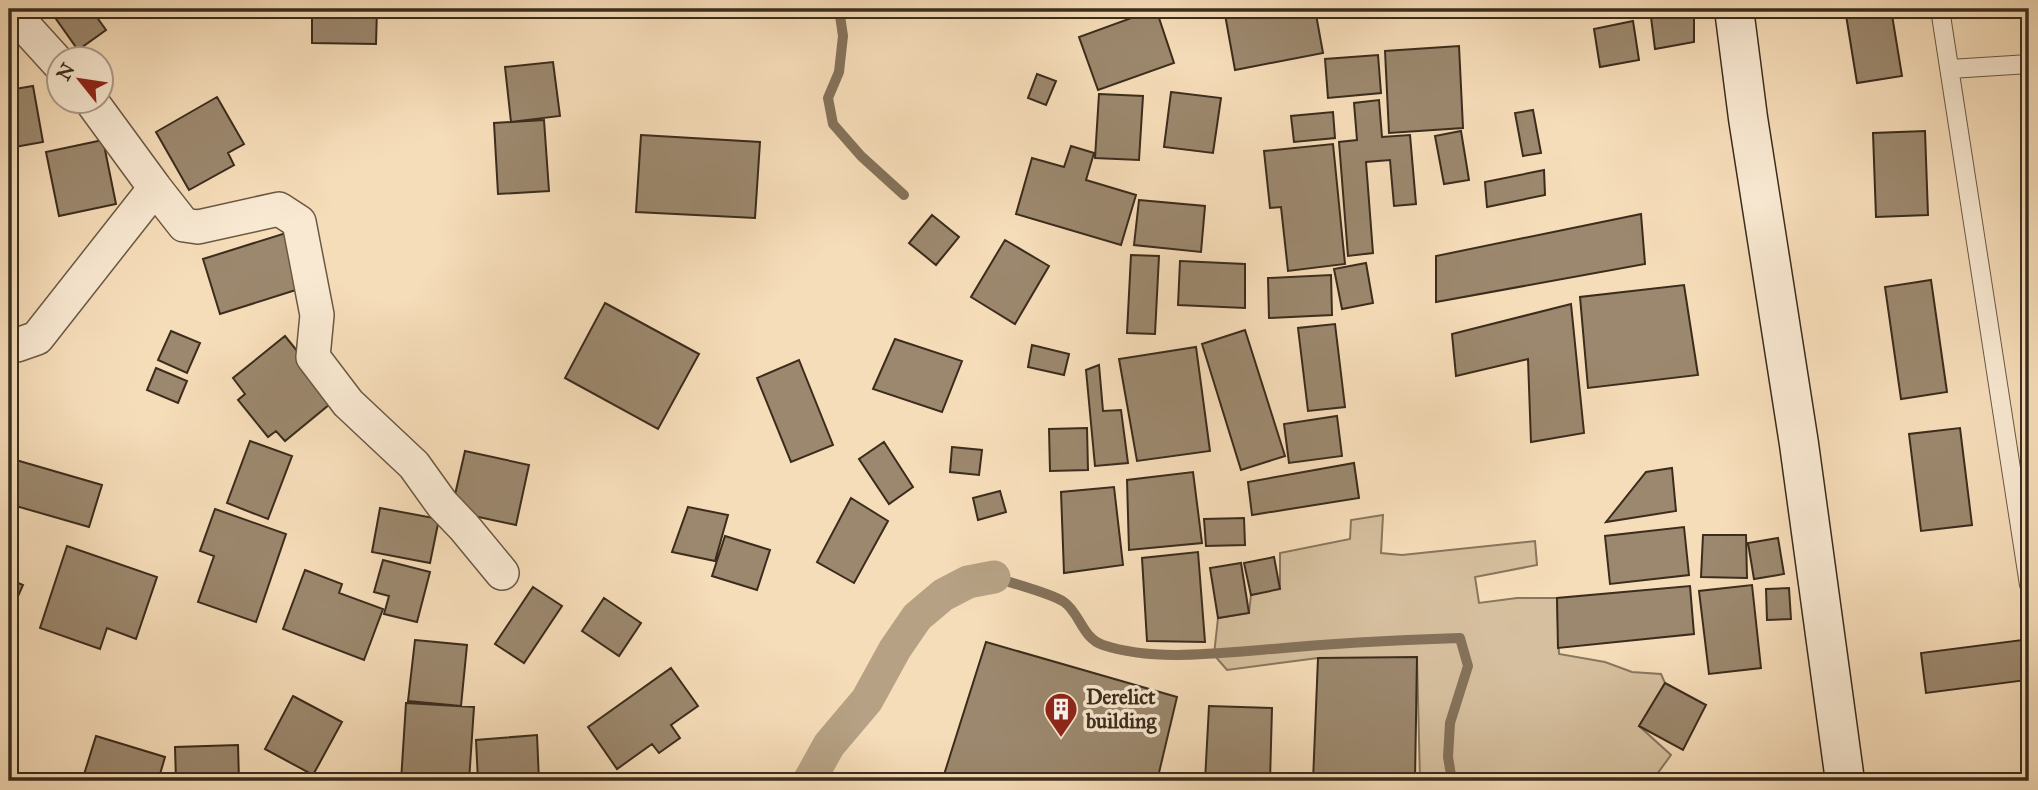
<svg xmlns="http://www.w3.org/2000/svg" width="2038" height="790" font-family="'IM FELL Great Primer',serif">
  <rect width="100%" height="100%" fill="#f6ddb9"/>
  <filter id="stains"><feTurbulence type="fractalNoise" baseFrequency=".00286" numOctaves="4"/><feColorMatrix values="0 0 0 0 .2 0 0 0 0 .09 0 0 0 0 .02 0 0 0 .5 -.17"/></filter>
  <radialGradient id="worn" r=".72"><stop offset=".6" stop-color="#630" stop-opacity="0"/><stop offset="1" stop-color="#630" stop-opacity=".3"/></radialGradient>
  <!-- green -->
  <path fill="#d6bf9e" stroke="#88765d" stroke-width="2" d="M1383 515 1381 553 1402 555 1535 541 1537 565 1475 577 1479 603 1517 598H1557L1559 654 1605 662 1632 672 1661 674 1665 683 1639 726 1671 755 1652 781H1420L1417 658H1318L1227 670 1214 655 1218 618 1249 613 1251 595 1280 588V553L1350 539 1351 520Z"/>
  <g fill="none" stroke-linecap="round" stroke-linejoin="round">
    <!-- stream -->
    <path stroke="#85725a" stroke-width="10" d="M839 9 843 36 839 72 828 98 833 124 861 156 904 195
      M994 577C1010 583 1051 593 1064 602 1080 613 1082 638 1103 645 1154 662 1220 653 1273 649 1335 643 1398 640 1460 638L1468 666 1450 723 1448 757 1452 781"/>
    <!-- canal -->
    <path stroke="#b6a184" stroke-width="33" d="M809 781 829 745 867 700 895 649 917 617 943 595 968 582 994 577"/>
  </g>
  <!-- building -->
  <path fill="#9c886e" stroke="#3b2c1c" stroke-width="2" d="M49 9H91L106 30 78 50Z
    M312 9H377L376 44 312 43Z
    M1156 9 1174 63 1098 90 1079 37Z
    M1224 9H1315L1323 53 1235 70Z
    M1650 9H1694V42L1655 49Z
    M1845 9H1891L1902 76 1857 83Z
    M1633 21 1639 60 1600 67 1594 29Z
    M1459 46 1463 128 1389 133 1385 51Z
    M1378 55 1381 93 1328 98 1325 59Z
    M553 62 560 116 511 122 505 67Z
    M1037 74 1056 81 1046 105 1028 98Z
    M33 86 43 142 9 148V90Z
    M1171 92 1221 98 1213 153 1164 147Z
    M1099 94 1143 96 1139 160 1095 158Z
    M217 97 244 144 228 153 234 165 189 190 156 132Z
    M1379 100 1382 137 1410 135 1416 204 1394 206 1390 160 1366 162 1373 253 1348 256 1339 142 1357 140 1354 103Z
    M2029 104V149L2023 105Z
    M1533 110 1541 153 1523 156 1515 113Z
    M1333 112 1335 138 1294 142 1291 116Z
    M544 120 549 191 498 194 494 123Z
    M1461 131 1469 180 1444 184 1435 136Z
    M1925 131 1928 215 1876 217 1873 133Z
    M641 135 760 142 755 218 636 212Z
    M103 140 116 204 59 216 46 152Z
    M1333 144 1345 264 1288 271 1281 207 1270 208 1264 151Z
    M1071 146 1094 153 1086 180 1136 195 1121 245 1016 214 1032 158 1064 167Z
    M1544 170 1545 195 1487 207 1485 182Z
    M1139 200 1205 206 1201 252 1134 245Z
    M1641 214 1645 264 1436 302V256Z
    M932 215 959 237 936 265 909 243Z
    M286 233 302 288 220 314 203 259Z
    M1005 240 1049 266 1015 324 971 297Z
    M1131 255 1159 256 1155 334 1127 333Z
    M1180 261 1245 264V308L1178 305Z
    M1366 263 1373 303 1342 309 1334 269Z
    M1331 275 1332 315 1269 318 1268 278Z
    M1931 280 1947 392 1901 399 1885 287Z
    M1684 285 1698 375 1588 388 1580 297Z
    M605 303 699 354 658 429 565 378Z
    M1571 304 1584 433 1531 442 1528 359 1456 376 1452 334Z
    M1335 324 1345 407 1308 411 1298 328Z
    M1245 330 1285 456 1241 470 1202 344Z
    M171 331 200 343 187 373 158 360Z
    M285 336 336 399 285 441 276 431 268 437 238 400 245 394 233 378Z
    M895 339 962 361 942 412 873 389Z
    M1032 345 1069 354 1064 375 1028 367Z
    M1196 347 1210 451 1137 461 1119 359Z
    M799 360 833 445 791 462 757 378Z
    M1099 365 1103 411 1121 410 1128 463 1095 466 1086 370Z
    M156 368 187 381 178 403 147 390Z
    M1337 416 1342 456 1289 463 1284 424Z
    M1087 428 1088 470 1050 471 1049 429Z
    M1960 428 1972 525 1921 531 1909 434Z
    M250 441 292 456 268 519 227 503Z
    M884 442 913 487 889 504 859 459Z
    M952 447 982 450 979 475 950 472Z
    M465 451 529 465 516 525 474 516 454 499Z
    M9 458 102 485 89 527 9 504Z
    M1354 463 1359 498 1252 515 1248 482Z
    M1672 468 1676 511 1606 522 1646 472Z
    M1193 472 1202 543 1129 550 1127 480Z
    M1114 487 1123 565 1064 573 1061 492Z
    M1000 491 1006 512 978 520 973 498Z
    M851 498 888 521 854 583 817 562Z
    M688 507 728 515 715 561 672 552Z
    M380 508 439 519 430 563 372 552Z
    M215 509 286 534 256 622 198 602 214 556 200 551Z
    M1244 518 1245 545 1206 546 1204 519Z
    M1684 527 1689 575 1610 584 1605 536Z
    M1703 535H1746L1747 578 1701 577Z
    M725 536 770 550 757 590 712 576Z
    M1778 538 1784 574 1754 579 1748 543Z
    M67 546 157 577 136 639 107 628 100 649 40 628Z
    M1198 552 1205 642 1147 641 1142 558Z
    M1274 557 1280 589 1251 595 1244 563Z
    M383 560 430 572 417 622 384 614 389 596 374 592Z
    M1241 563 1249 613 1218 618 1210 568Z
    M305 570 342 584 339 593 383 609 364 660 283 629Z
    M9 579 23 585 11 612 9 611Z
    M1752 585 1761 668 1709 674 1699 591Z
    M1690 586 1694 634 1558 648 1557 598Z
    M533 587 562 606 524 663 495 644Z
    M1789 588 1791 619 1767 620 1766 589Z
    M604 598 641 623 619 656 582 631Z
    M415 640 467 645 461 706 408 701Z
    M2022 640 2027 680 1926 693 1921 653Z
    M986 642 1177 697 1157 781H942Z
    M1417 657 1415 781H1313L1318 658Z
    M671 668 698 706 671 725 680 738 659 753 652 744 617 769 588 727Z
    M1665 683 1706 705 1683 750 1639 726Z
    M293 696 342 722 313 775 265 749Z
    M406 703 474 707 469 781H401Z
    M1209 706 1272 708 1270 781H1205Z
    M537 735 539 781H478L476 740Z
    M96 736 165 757 158 781H82Z
    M238 745 239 781H176L175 747Z"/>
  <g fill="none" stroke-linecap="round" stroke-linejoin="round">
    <defs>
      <path id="lane" d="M1940 9 2029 585
        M1950 69 2029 64"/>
      <path id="street" d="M9 9 60 65
        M92 102 155 188 184 225 198 227 279 209 299 222 317 315 313 357 348 403 414 465 442 504 464 527 502 573
        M9 343 17 345 37 338 155 188"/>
      <path id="secondary" d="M1734 9 1748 118 1799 444 1845 781"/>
    </defs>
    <!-- lane casing -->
    <use href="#lane" stroke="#6a5843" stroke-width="20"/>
    <!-- street casing -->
    <use href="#street" stroke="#6a5843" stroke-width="36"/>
    <!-- secondary casing -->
    <use href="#secondary" stroke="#3b2c1c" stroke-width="41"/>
    <!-- lane -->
    <use href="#lane" stroke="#f9e9d2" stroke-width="18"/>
    <!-- street -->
    <use href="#street" stroke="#f9e9d2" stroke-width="33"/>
    <!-- secondary -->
    <use href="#secondary" stroke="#f9e9d2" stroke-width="38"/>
  </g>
  <!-- icons -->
  <defs>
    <symbol id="building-pin" viewBox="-11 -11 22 30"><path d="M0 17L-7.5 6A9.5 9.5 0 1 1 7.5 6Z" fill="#8f2418" stroke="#f9e9d2"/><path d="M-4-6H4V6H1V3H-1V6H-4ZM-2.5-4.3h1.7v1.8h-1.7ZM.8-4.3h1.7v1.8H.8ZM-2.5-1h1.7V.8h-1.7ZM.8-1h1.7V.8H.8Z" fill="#fff"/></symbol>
  </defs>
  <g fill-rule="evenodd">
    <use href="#building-pin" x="1042" y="690" width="38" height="52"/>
  </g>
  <g text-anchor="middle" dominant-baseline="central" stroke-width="7" stroke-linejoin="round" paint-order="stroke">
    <!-- poi labels -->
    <g font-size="21" font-weight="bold" fill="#3b2c1c" stroke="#f9e9d2" text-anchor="start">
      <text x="1086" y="697">Derelict<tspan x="1086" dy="24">building</tspan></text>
    </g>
  </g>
  <!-- margin -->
  <rect width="2038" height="790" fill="none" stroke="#f6ddb9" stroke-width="35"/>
  <rect x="10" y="10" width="2017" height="769" fill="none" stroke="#3b2c1c" stroke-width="3.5"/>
  <rect x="18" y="18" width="2003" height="755" fill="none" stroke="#3b2c1c" stroke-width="2"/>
  <!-- north arrow -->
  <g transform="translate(80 80) rotate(300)"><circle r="33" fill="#f9e9d2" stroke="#ad9d89" stroke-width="2"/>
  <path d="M0-5L12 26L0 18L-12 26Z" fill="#8f2418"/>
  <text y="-10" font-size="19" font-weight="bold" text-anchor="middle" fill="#3b2c1c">N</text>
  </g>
  <rect width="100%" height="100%" filter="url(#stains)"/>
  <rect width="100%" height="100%" fill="url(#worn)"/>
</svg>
